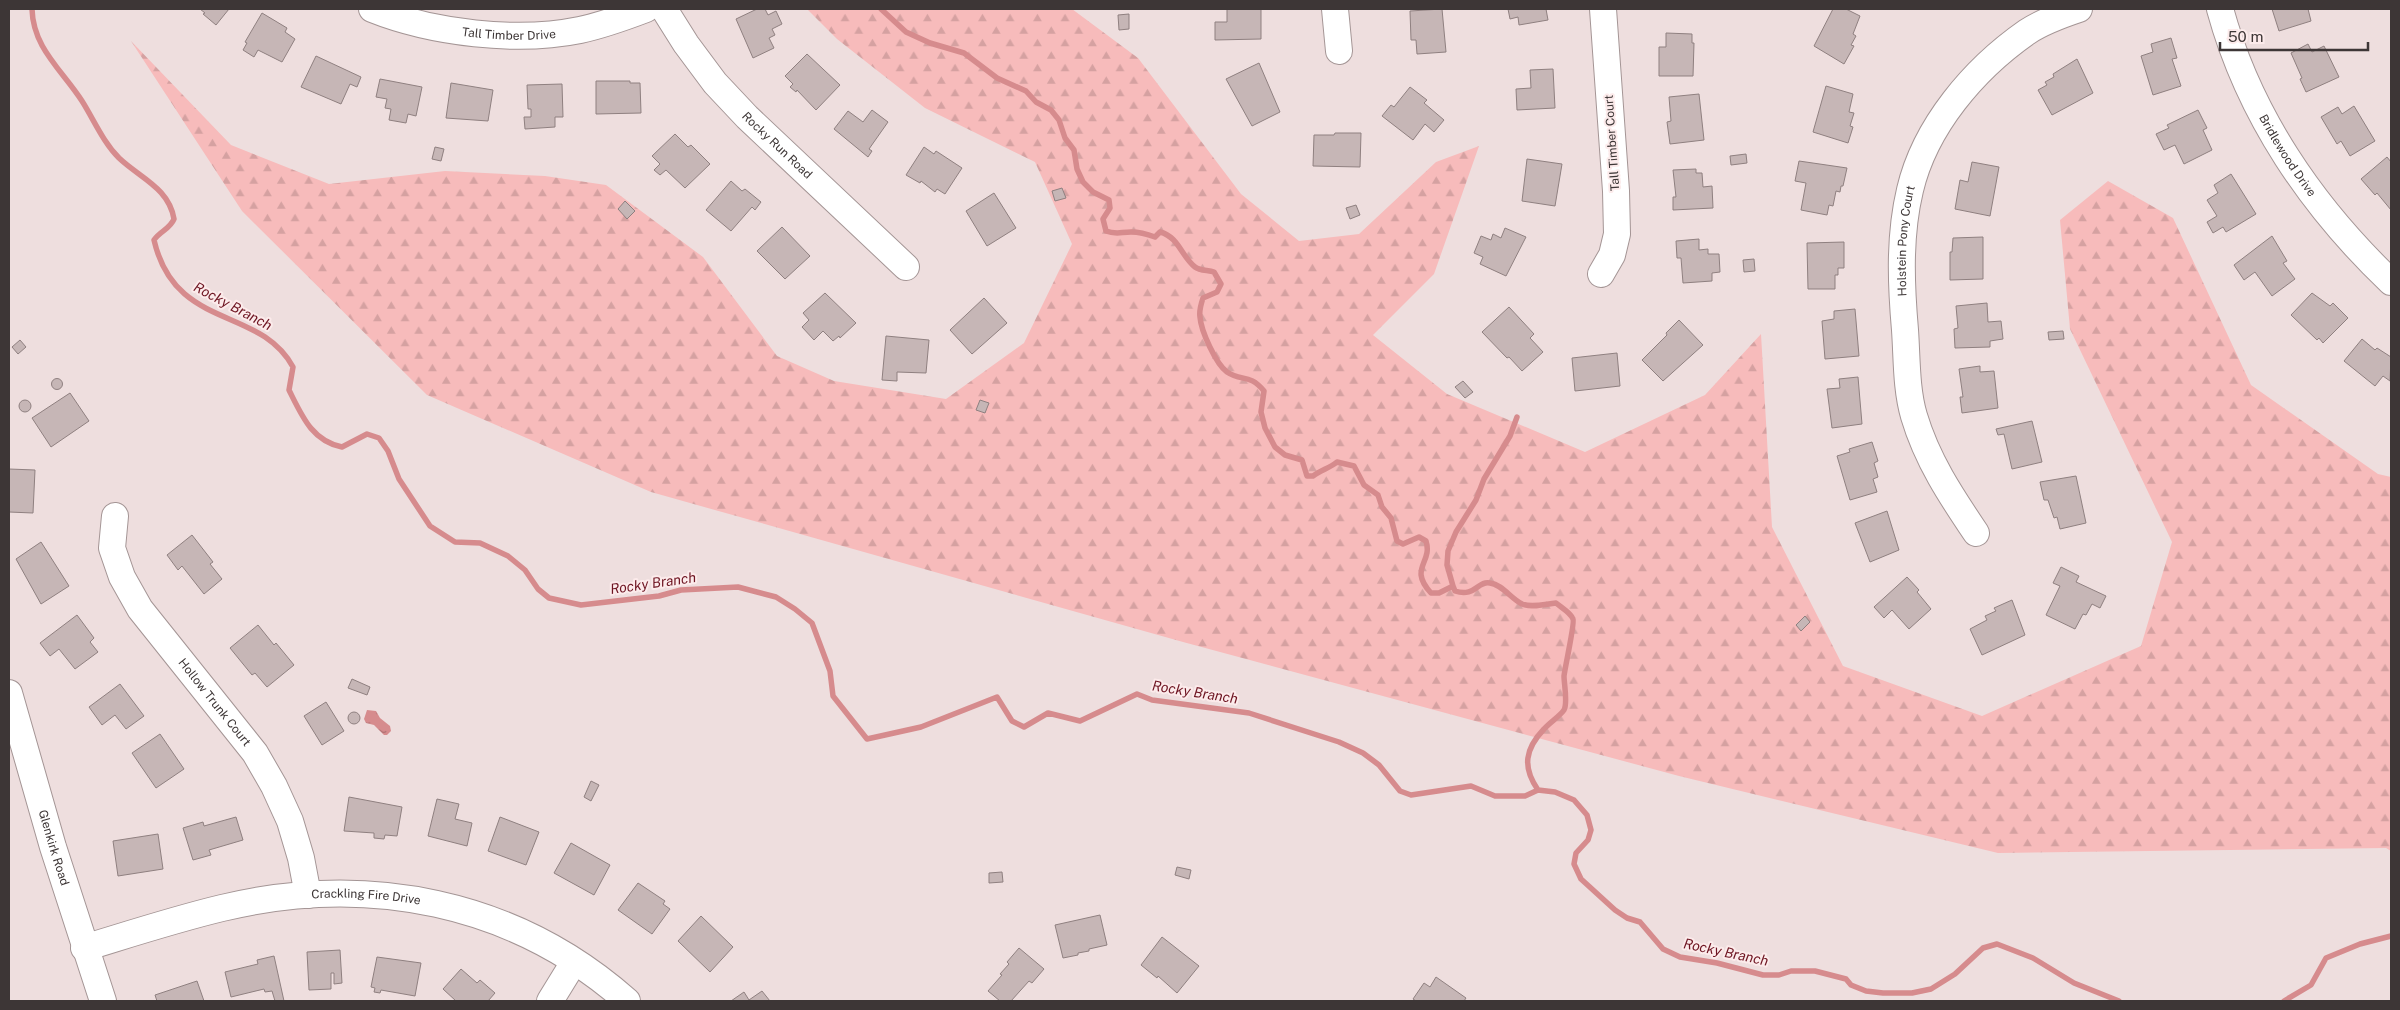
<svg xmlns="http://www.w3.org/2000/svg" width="2400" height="1010" font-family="'Public Sans',sans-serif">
  <defs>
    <pattern id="forest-firs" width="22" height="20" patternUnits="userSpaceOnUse" patternTransform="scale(1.25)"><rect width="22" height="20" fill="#f7bbbb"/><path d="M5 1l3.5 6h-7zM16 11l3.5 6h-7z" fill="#d5a1a1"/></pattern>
    <pattern id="water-ripples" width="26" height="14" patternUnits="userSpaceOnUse" patternTransform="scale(1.25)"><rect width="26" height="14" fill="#d68b8d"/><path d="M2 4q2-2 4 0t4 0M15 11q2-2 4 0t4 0" fill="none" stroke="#af7274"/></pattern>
  </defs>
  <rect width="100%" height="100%" fill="#eedede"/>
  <!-- forest -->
  <path fill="url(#forest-firs)" d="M807 9H1072L1138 58 1241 194 1299 241 1359 234 1436 162 1479 146 1434 274 1373 335 1447 394 1585 452 1705 395 1761 334 1772 527 1843 666 1982 716 2141 646 2172 542 2070 329 2060 220 2108 181 2173 218 2251 385 2378 474 2391 477V851L2386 848 1998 853 1679 776 1183 642 651 492 427 395 242 211 131 41 231 145 329 184 445 171 545 176 606 185 703 257 777 356 834 381 946 399 1024 343 1072 244 1035 162 925 108 837 39Z"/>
  <!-- water -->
  <path fill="url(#water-ripples)" d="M367 710 376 711 380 718 390 726 391 731 387 735H384L374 725 366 723 364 719Z"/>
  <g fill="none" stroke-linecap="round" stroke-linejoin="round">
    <!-- stream -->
    <path stroke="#d68b8d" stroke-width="5.5" d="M32 9C33 48 62 70 82 101 94 120 103 142 119 158 140 178 169 188 174 219 170 229 160 231 154 240 175 331 259 305 293 367L289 390C302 416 312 441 342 447L367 434 379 438 388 451 399 479 430 526 455 542 480 543 508 556 525 570 538 589 549 598 581 605 659 596 681 590 738 587 776 597 795 609 812 623 830 671 833 696 867 739 921 727 997 697 1012 721 1024 727 1048 713 1080 721 1137 694 1152 700 1249 713 1339 742 1363 753 1379 765 1400 791 1411 795 1471 786 1495 796H1525L1538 790 1555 792 1574 800 1587 815 1591 830 1588 840 1576 853 1574 864 1581 879 1615 910 1627 918 1640 922 1663 949 1680 957 1717 963 1763 975H1779L1791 971H1815L1846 979 1851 985 1866 991 1883 993H1912L1931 989 1955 974 1983 948 1997 944 2033 958 2074 983 2119 1001
      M881 9 906 32 930 43 964 53 997 78 1026 91 1036 102 1051 110 1059 120 1065 138 1074 150 1077 169 1083 182 1093 192 1109 200 1110 208 1103 219 1106 231C1116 235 1121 232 1131 232 1139 232 1147 234 1155 237L1160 232C1179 237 1181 256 1195 267 1200 271 1208 270 1214 272L1221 284 1217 292 1203 298C1201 304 1199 311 1200 317 1201 331 1216 364 1227 372 1242 382 1249 373 1264 391L1261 412 1265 428 1275 447 1285 455 1302 460 1307 476H1313C1321 470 1330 468 1337 462L1354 466 1364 485 1378 495 1382 507 1391 518 1397 541 1403 544 1419 537 1426 541C1433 563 1408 568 1431 593H1439L1453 586 1455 591C1475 598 1478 580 1490 583 1503 585 1510 598 1522 604 1532 608 1545 604 1556 603 1562 608 1571 613 1573 619 1575 623 1565 667 1564 676 1564 684 1568 703 1564 710 1559 717 1550 722 1544 729 1525 749 1522 767 1538 790
      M1453 586 1447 565 1448 551 1456 532 1476 500 1484 479 1510 436 1517 417
      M2284 1001 2311 985 2326 958 2360 944 2391 936"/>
  </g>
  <!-- building -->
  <path fill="#c6b6b6" stroke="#8f8080" d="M200 9H229L216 25 203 14 205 13Z
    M757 9H765L768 15 776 11 782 24 772 29 775 35 769 38 774 48 753 58 736 19Z
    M1227 9H1261V39L1215 40V22H1227Z
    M1442 9 1446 52 1417 54 1416 40H1411L1410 11Z
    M1508 9H1546L1548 20 1519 25 1518 17 1510 19Z
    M1833 9H1846L1860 16 1853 34 1856 36 1851 45 1854 46 1844 64 1814 46Z
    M2272 9H2308L2311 21 2279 31Z
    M262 13 287 28 285 32 295 39 282 62 258 50 254 57 243 50 247 43 245 42Z
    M1129 14V29L1119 30 1118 15Z
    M1666 33 1692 34V43H1694L1693 76H1659V47H1666Z
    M2171 38 2177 58 2172 59 2181 86 2153 95 2141 56 2153 52 2151 44Z
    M2308 44 2312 52 2324 46 2339 77 2306 92 2300 79 2302 78 2291 53Z
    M807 54 840 85 816 110 797 90 796 92 790 87 793 84 785 76Z
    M316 56 361 77 357 87 350 84 341 104 301 87Z
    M2077 59 2093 93 2052 115 2038 90 2047 85 2045 82 2054 77 2053 74Z
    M1259 63 1280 112 1252 126 1226 79Z
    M1553 69 1555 108 1517 110 1516 89 1531 88 1530 70Z
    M380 79 422 87 416 116 408 114 406 123 389 120 391 109 385 108 387 99 376 97Z
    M596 81H630V83H640L641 113 596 114Z
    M451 83 493 90 488 121 446 118Z
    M562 84 563 117H555V127L525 129 524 117H531V109H528L527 85Z
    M1826 86 1853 94 1849 112 1854 113 1850 126 1853 127 1848 143 1813 132Z
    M1410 87 1427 100 1424 103 1444 120 1434 132 1425 124 1413 140 1382 116 1391 105 1394 107Z
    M1699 94 1704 140 1670 144 1667 122 1671 121 1669 97Z
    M2354 106 2375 141 2350 156 2341 141 2337 144 2321 117 2338 107 2342 114Z
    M872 110 888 122 869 149 872 151 868 157 834 129 848 111 863 122Z
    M2198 110 2207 128 2203 130 2212 150 2184 164 2175 145 2164 150 2156 134 2169 128 2167 125Z
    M1335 133H1361L1360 167 1313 166 1314 135H1334Z
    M675 134 688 147 691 145 710 164 685 188 666 170 660 175 654 170 660 164 652 156Z
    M435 147 444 149 441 161 432 159Z
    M924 147 934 154 936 151 962 168 945 194 937 189 935 192 921 181 920 183 906 175Z
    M1746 154 1747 163 1731 165 1730 156Z
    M2387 157 2391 162V210L2377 193 2375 195 2361 179Z
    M1527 159 1562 164 1555 206 1522 201Z
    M1799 161 1847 168 1843 186H1841L1840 192 1836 191 1833 206 1829 205 1827 215 1801 210 1806 183 1795 181Z
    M1972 162 1999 167 1990 216 1955 209 1960 180 1968 182Z
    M1696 169V173H1702L1703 187 1712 186 1713 208 1673 210V197H1676L1673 170Z
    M2231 174 2256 214 2226 232 2223 227 2213 233 2207 222 2217 216 2207 200 2218 193 2214 185Z
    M731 181 742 191 745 189 761 202 755 210 752 207 731 231 706 210Z
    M1062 188 1066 198 1055 201 1052 191Z
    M994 193 1016 228 987 246 966 211Z
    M625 201 635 211 627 219 618 209Z
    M1356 205 1360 215 1350 219 1346 208Z
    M782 227 810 256 785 279 757 251Z
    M1505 228 1526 237 1506 276 1480 264 1483 257 1474 253 1481 236 1491 240 1493 234 1501 238Z
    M2272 236 2287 261 2283 263 2295 279 2272 296 2255 272 2244 280 2234 265Z
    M1983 237V279L1950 280V252H1952L1953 238Z
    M1699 239V250L1708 249V254H1719L1720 272 1712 273V281L1683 283 1681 258H1677L1676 241Z
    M1844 242V268H1838V275H1835V289H1808L1807 243Z
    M1754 259 1755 271 1744 272 1743 260Z
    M825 293 856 323 840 338 839 336 833 341 823 331 814 340 802 327 809 320 803 313Z
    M2312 293 2330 306 2333 303 2348 318 2323 343 2319 338 2317 340 2291 315Z
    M984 298 1007 323 972 354 950 330Z
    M1987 303 1988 322 2001 321 2003 339 1990 341V347L1955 348 1954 329 1958 328 1956 306Z
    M1509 307 1534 334 1530 338 1543 352 1522 371 1509 357 1507 358 1482 332Z
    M1855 309 1859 356 1825 359 1822 321 1834 319V311Z
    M1679 320 1703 345 1663 381 1642 360 1667 335 1666 333Z
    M2063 331 2064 339 2049 340 2048 332Z
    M886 336 929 340 926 373 897 372V381L882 380Z
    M2362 339 2375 350 2377 348 2391 357 2390 381 2383 376 2375 386 2344 361Z
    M20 340 26 347 18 354 12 347Z
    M1617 353 1620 386 1575 391 1572 358Z
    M1980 366V372L1994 371 1998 408 1962 413 1960 397H1963L1959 369Z
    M1858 377 1862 424 1832 428 1827 389 1840 388 1839 379Z
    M51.5 384a5.5 5.5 0 1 1 11 0a5.5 5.5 0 1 1-11 0Z
    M1463 381 1473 392 1465 398 1455 387Z
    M70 393 89 421 51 447 32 418Z
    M19 406a6 6 0 1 1 12 0a6 6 0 1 1-12 0Z
    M980 400 989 403 985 413 976 410Z
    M2032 421 2042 462 2012 469 2004 434 1998 435 1996 429Z
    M1872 442 1878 461 1874 463 1878 477 1873 479 1877 492 1850 500 1837 456 1850 452 1849 449Z
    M9 469 35 470 33 513 9 512Z
    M2076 476 2086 523 2060 529 2057 517 2054 518 2048 500H2044L2040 482Z
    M1887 511 1899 550 1870 562 1855 523Z
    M192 535 213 562 210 564 222 579 204 594 182 566 178 570 167 555Z
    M41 542 69 586 41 604 16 559Z
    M2061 567 2079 576 2076 582 2106 596 2100 608 2092 604 2086 615 2083 614 2075 629 2046 615 2060 586 2053 583Z
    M1907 577 1919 590 1917 592 1931 609 1909 629 1892 610 1884 618 1874 607Z
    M2012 600 2025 635 1982 655 1970 629 1987 620 1985 616 1996 611 1994 608Z
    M77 615 94 638 90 642 98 652 75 669 59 649 50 656 40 643Z
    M1805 616 1810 622 1801 631 1796 625Z
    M258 625 274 645 276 643 294 665 267 687 255 673 252 675 230 648Z
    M352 679 370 687 367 695 348 688Z
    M120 684 144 716 126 729 115 715 102 725 89 707Z
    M326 702 344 731 322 745 304 716Z
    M348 718a6 6 0 1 1 12 0a6 6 0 1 1-12 0Z
    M160 734 184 769 156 788 132 753Z
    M591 781 599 785 591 801 584 797Z
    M349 797 402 807 397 836 385 835 384 839 374 838V833L344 831Z
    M437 799 459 804 455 819 472 823 467 846 428 836Z
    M236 817 243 840 209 850 211 855 193 860 183 828 203 822 204 826Z
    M500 817 539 832 526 865 488 851Z
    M158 834 163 869 118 876 113 841Z
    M571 843 610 865 594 895 554 873Z
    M1177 867 1191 870 1189 879 1175 875Z
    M1002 872 1003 882 989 883V873Z
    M638 883 665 901 663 904 670 909 652 934 618 910Z
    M1100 915 1107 945 1089 949V951L1078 953V955L1063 958 1055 925Z
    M701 916 733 947 710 972 678 941Z
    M1162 937 1199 966 1177 993 1158 976 1157 978 1141 965Z
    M1019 948 1044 969 1032 983 1029 981 1011 1001H1000L988 991 1002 975 1000 974 1009 964 1007 962Z
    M340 950 342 983 334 984V973H331V989L309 990 307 952Z
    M274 956 284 1001H275L272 991 265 992 264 989 231 997 225 972 258 964 257 960Z
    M377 957 421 963 415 996 381 990 380 993 374 992 375 988 371 987Z
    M461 969 477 983 480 980 495 993 488 1001H456L443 989Z
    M1436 977 1466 998 1464 1001H1416L1413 999 1424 983 1430 987Z
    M197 981 204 1001H157L155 995Z
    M762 991 770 1001H731L744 992 749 1000Z"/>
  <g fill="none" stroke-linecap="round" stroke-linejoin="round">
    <defs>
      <g id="minor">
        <path id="s1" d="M372 9C432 33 517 43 580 30 603 25 625 17 646 9"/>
        <path id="s2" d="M664 9 686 44 715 83 747 117 906 267"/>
        <path d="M1335 9 1339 51"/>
        <path id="s3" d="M2220 9C2249 115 2312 207 2391 282"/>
        <path d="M1601 274 1612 255 1617 234 1616 191 1603 9"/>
        <path id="s4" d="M115 516 112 548 122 577 140 609 255 753 274 786 290 821 301 858 308 895"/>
        <path id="s5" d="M1976 533C1951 496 1927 460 1914 416 1906 389 1907 358 1905 330 1901 284 1899 236 1910 190 1925 126 1974 69 2027 32 2042 22 2061 15 2079 9"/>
        <path id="s6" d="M9 693 53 847 103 1001"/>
        <path id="s7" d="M84 948C130 934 176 919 222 908 367 873 514 901 627 1001"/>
        <path d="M550 1001 574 962"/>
      </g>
    </defs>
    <!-- minor casing -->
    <use href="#minor" stroke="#a49595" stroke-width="28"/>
    <!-- minor -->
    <use href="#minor" stroke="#fff" stroke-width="26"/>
  </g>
  <g text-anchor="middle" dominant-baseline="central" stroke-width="4" stroke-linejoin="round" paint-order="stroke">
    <!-- street labels -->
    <g font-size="12" fill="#3d3636" stroke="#fcebeb">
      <text stroke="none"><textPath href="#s1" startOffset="140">Tall Timber Drive</textPath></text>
      <text transform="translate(1612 143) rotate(-94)">Tall Timber Court</text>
      <text stroke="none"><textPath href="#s2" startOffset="178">Rocky Run Road</textPath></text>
      <text stroke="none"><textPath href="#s3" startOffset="162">Bridlewood Drive</textPath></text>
      <text stroke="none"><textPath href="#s5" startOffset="309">Holstein Pony Court</textPath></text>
      <text stroke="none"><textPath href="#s4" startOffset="219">Hollow Trunk Court</textPath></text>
      <text stroke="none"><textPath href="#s6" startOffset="161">Glenkirk Road</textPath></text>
      <text stroke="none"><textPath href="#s7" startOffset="289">Crackling Fire Drive</textPath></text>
    </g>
    <!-- water labels -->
    <g font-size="14" font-style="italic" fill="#6e1522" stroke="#fcebeb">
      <text transform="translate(233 306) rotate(28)">Rocky Branch</text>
      <text transform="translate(653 583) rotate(-8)">Rocky Branch</text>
      <text transform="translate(1195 692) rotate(9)">Rocky Branch</text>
      <text transform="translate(1726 952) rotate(12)">Rocky Branch</text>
    </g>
  </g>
  <!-- border -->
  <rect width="2400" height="1010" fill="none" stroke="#3d3636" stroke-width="20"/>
  <!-- scale -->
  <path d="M2220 42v8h148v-8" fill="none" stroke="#3d3636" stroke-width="2.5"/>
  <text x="2228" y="42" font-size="15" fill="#3d3636" stroke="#fcebeb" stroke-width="4" paint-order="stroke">50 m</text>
</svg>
